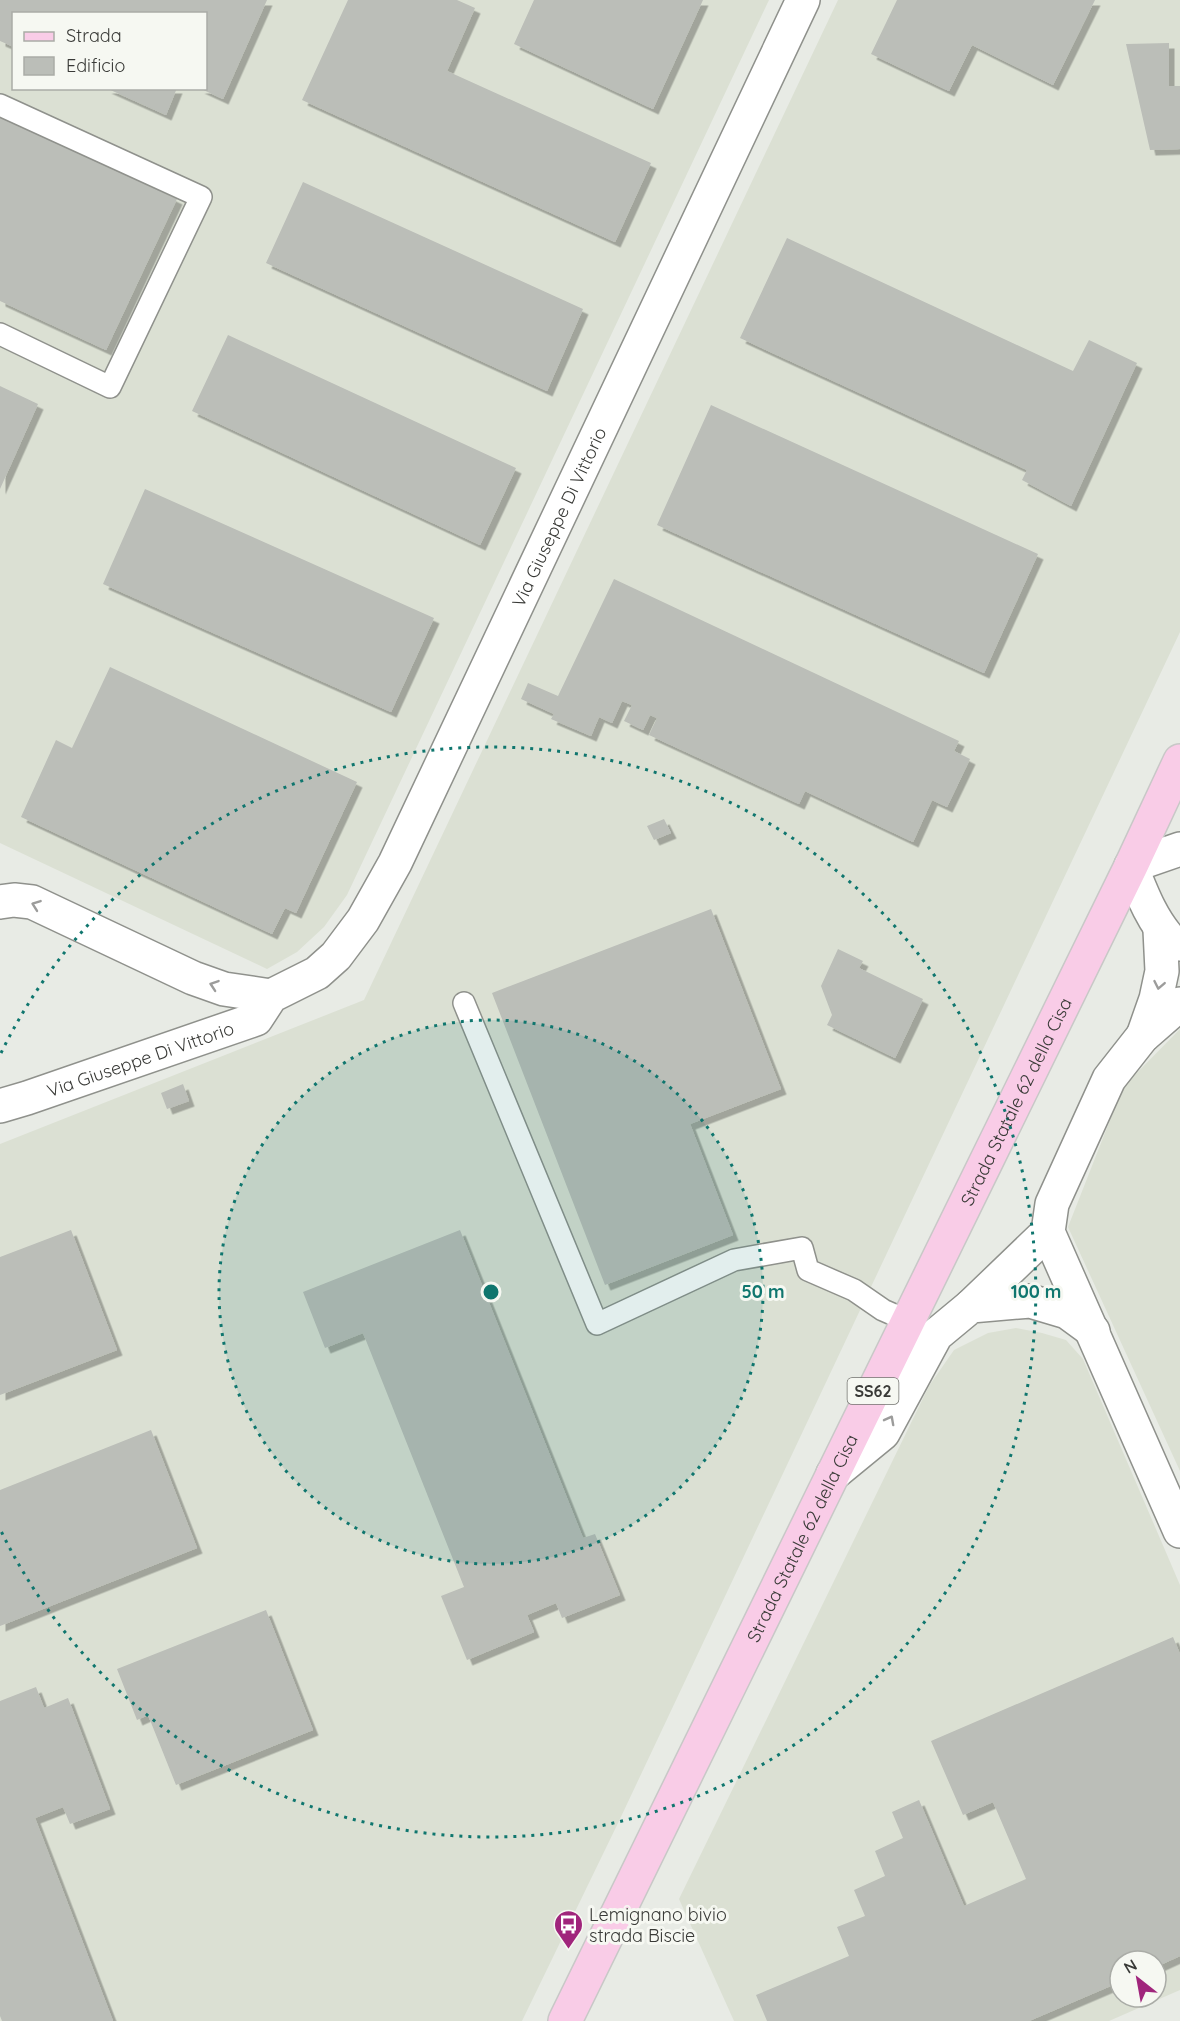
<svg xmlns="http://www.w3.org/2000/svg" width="1180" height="2021" font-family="Quicksand,sans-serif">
  <defs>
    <filter id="shadow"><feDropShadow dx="5.5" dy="5.5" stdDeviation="0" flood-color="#0004"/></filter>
  </defs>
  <rect width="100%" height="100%" fill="#e8ebe5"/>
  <!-- built -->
  <path fill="#dbe0d3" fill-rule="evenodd" d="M0 0H769L347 895 324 927 297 952 267 969 0 843ZM14 14H206V88H14Z
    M838 0H1180V632L619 1821 522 2021H0V1144L364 1000Z
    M1180 1029V1471L1068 1227 1123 1087Z
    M1016 1328 1042 1333 1066 1340 1083 1359 1180 1585V1990L1109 2021H734L679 1899 929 1386 954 1350 988 1333ZM1120 1961H1156V1997H1120Z"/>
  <!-- building -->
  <path fill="#bbbeb8" filter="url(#shadow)" d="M0 0H267L223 99 199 88H206V14H14V47L0 41Z
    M348 0H457L475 8 447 71 651 163 615 242 302 100Z
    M534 0H703L653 109 514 44Z
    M897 0H1095L1053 85 972 45 949 91 871 54Z
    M1169 43V86H1180V149L1150 150 1126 44Z
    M106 88H177L166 115Z
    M0 116 177 199 106 350 0 301Z
    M303 182 583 309 547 391 266 263Z
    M787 238 1073 371 1089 340 1137 363 1071 506 1022 480 1027 470 740 338Z
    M228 335 516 468 480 545 192 411Z
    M0 386 38 404 0 489Z
    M711 405 1038 554 984 673 657 525Z
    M145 489 434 618 391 712 103 584Z
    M614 579 959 741 954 751 970 759 947 807 932 800 913 842 805 791 799 804 649 735 657 718 650 715 643 730 624 721 632 705 622 701 612 723 599 717 591 736 551 719 554 714 521 699 528 683 558 696Z
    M110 667 357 782 296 913 285 908 272 934 21 817 56 740 72 748Z
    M664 819 671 833 654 840 647 826Z
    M711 909 781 1089 690 1124 733 1235 605 1285 492 993Z
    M838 949 863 961 859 968 923 999 895 1058 827 1025 832 1015 821 986Z
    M183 1084 189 1101 167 1109 161 1093Z
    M71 1230 117 1350 0 1395V1257Z
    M460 1230 583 1538 595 1534 620 1595 562 1618 556 1603 527 1615 534 1632 467 1660 441 1596 464 1587 363 1333 325 1348 303 1292Z
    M151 1430 197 1548 0 1626V1490Z
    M266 1610 313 1730 176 1785 148 1715 137 1720 117 1669Z
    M1173 1637 1180 1654V1956L1156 1967V1961H1120V1982L1029 2021H767L756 1995 849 1956 837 1927 865 1916 854 1890 885 1876 875 1851 903 1838 892 1812 919 1800 964 1906 1026 1879 993 1802 963 1815 931 1741Z
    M36 1687 44 1708 68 1698 110 1809 70 1824 63 1807 35 1818 113 2021H2L0 2016V1701Z"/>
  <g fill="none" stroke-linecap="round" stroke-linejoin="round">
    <defs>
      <path id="lane" d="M0 105 201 197 110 387 0 334
        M464 1003 597 1324 734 1260 802 1248 808 1270 854 1290 883 1310 908 1321"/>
      <g id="street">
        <path d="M1180 849 1131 866C1142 894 1152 921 1173 943L1180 944"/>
        <path d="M0 902 14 900 32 902 193 978 224 989 271 996"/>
        <path d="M1180 1004 1142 1037 1109 1079 1052 1204 1048 1232 1180 1531"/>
        <path d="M1143 1036 1156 999 1162 971 1160 930"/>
        <path id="s1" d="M0 1106 27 1098 256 1019 271 996 317 973 336 956 363 920 395 863 803 0"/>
        <path d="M971 1306 1048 1232"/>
        <path d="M833 1474 883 1433 936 1335 971 1306 1030 1301 1067 1312 1093 1331"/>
      </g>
      <g id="primary">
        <path id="s2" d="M565 2021 1131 866 1180 761"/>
      </g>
    </defs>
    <!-- lane casing -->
    <use href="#lane" stroke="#8f918c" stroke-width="24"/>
    <!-- street casing -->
    <use href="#street" stroke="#8f918c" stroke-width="36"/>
    <!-- primary casing -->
    <use href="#primary" stroke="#c8c8c7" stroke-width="36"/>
    <!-- lane -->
    <use href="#lane" stroke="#fff" stroke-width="21"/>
    <!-- street -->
    <use href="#street" stroke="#fff" stroke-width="33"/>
    <!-- primary -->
    <use href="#primary" stroke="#f9cce7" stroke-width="33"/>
  </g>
  <!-- one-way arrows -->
  <defs><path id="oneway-chevron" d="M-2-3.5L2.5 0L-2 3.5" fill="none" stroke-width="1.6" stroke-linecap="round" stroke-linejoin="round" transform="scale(1.5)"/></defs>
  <g stroke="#9c9c9b">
    <use href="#oneway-chevron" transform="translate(36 905) rotate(-160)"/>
    <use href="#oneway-chevron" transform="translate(214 985) rotate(-161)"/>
    <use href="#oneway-chevron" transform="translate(1159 985) rotate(101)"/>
    <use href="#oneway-chevron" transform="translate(890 1420) rotate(-62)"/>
  </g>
  <!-- distance rings -->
  <circle cx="491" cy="1292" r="272" fill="#0f766e" fill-opacity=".12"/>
  <g fill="none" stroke="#0f766e" stroke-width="3" stroke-dasharray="3 6">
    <circle cx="491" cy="1292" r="272"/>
    <path d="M1 1053A545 545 0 1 1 1 1531"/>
  </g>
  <!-- icons -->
  <defs>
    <symbol id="bus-pin" viewBox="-11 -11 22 30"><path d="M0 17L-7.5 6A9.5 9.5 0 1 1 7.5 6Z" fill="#a0257c" stroke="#f6f8f2"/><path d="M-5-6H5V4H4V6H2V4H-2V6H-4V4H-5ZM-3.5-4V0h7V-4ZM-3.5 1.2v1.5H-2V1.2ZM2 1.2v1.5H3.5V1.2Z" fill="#fff"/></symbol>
  </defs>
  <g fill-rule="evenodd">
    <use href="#bus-pin" x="552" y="1908" width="33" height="45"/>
  </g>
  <g text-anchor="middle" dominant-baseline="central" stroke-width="6" stroke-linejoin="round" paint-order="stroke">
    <!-- shield labels -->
    <rect fill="#f6f8f2" stroke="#72736f" stroke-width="1.5" x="847.5" y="1378" width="51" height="26" rx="4.5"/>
    <g font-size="16" font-weight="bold" fill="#393a37">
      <text x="873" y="1391">SS62</text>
    </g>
    <!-- street labels -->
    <g font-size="18" fill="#393a37" stroke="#f6f8f2">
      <text stroke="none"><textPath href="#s1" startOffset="868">Via Giuseppe Di Vittorio</textPath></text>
      <text stroke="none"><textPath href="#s1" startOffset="148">Via Giuseppe Di Vittorio</textPath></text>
      <text stroke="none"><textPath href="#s2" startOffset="1024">Strada Statale 62 della Cisa</textPath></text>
      <text stroke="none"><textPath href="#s2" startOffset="538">Strada Statale 62 della Cisa</textPath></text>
    </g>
    <!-- poi labels -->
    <g font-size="18" fill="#393a37" stroke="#f6f8f2" text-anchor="start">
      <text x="589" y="1914">Lemignano bivio<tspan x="589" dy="21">strada Biscie</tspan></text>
    </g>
  </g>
  <circle cx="491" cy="1292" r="9" fill="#0f766e" stroke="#f6f8f2" stroke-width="3"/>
  <g font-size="18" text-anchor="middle" font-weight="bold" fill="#0f766e" stroke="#f6f8f2" stroke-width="6" stroke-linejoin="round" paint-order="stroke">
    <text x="763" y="1298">50 m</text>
    <text x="1036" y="1298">100 m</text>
  </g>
  <!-- legend -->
  <rect x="12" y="12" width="195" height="78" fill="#f6f8f2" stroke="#aaaca7" stroke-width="1.5"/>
  <rect x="24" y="32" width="30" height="9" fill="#f9cce7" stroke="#aaaca7" stroke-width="1.5"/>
  <text x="66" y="42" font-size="18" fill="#393a37">Strada</text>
  <rect x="24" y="57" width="30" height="18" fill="#bbbeb8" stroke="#aaaca7" stroke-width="1.5"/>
  <text x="66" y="72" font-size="18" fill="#393a37">Edificio</text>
  <!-- north arrow -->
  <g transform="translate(1138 1979) rotate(329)"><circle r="28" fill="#f6f8f2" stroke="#aaaca7" stroke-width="1.5"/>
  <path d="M0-4.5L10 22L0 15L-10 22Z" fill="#a0257c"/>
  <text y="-9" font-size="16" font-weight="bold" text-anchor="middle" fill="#393a37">N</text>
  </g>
</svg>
